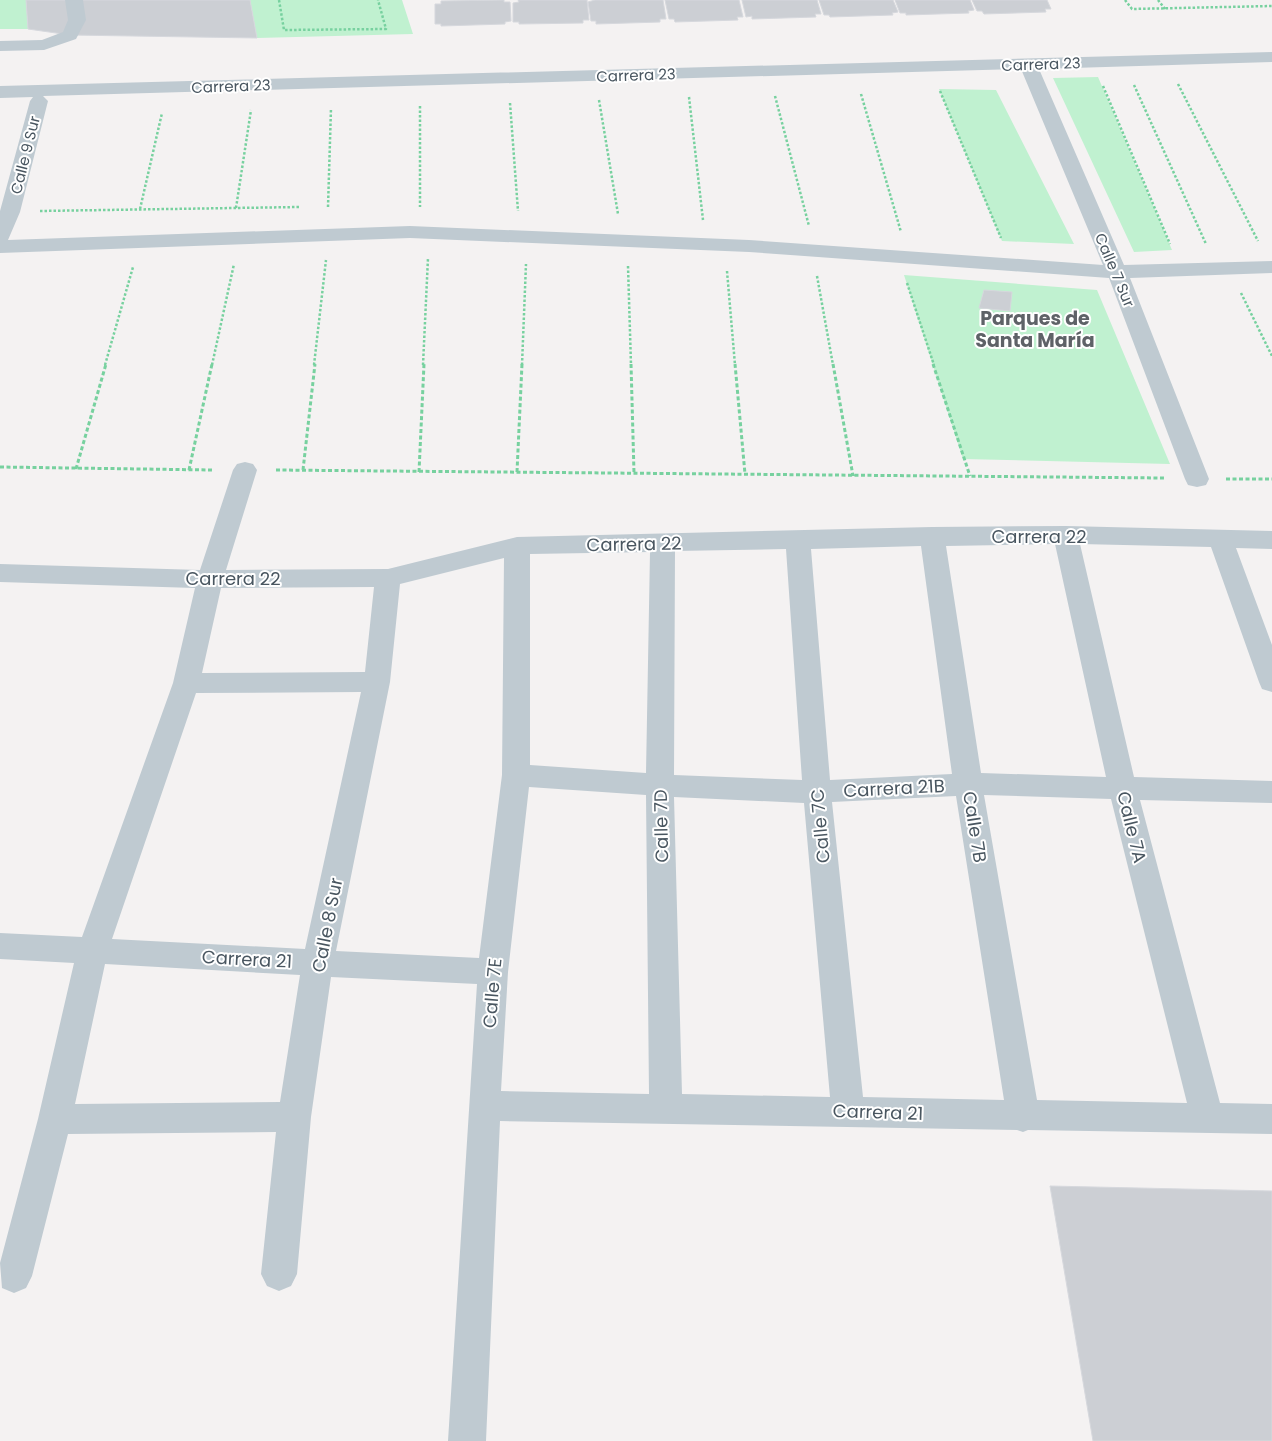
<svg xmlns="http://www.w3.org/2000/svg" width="1272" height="1441" font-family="Poppins,sans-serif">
  <rect width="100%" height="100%" fill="#f4f2f2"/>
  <!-- green -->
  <path fill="#c0f1d0" d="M0 0H26L28 29H0Z
    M250 0H402L413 34 257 38Z
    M1098 77 1172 250 1134 252 1053 78Z
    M939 89 996 90 1074 244 1002 241Z
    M904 275 1097 290 1170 464 963 459Z"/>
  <!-- building -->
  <path fill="#cccfd4" stroke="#d6d8dd" d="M26 0H250L257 38 70 35 28 29Z
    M504 0V2H510L511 21 505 22V24L441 26V24H435V4H441V1Z
    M518 0H587L589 20H583V23L519 24V22H513V3L519 2Z
    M595 0H663L666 19H660V22L596 24V21H591L588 2Z
    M665 0H739L743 17H737L738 20 675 22 674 19H669Z
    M742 0H817L821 14H815L816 17 752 19V16L746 17Z
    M819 0H893L898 12 892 13 893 15 830 17 829 15H824Z
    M895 0H970L974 10 968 11 969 13 906 15V13H900Z
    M972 0H1047L1051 9H1045L1046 12 984 14 982 11H977Z
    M984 290 1012 292 1010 311 979 308Z
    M1050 1186 1272 1191V1441H1093Z"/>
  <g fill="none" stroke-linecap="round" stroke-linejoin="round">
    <!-- path-far1 -->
    <path stroke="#77d19f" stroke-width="2.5" stroke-dasharray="2.5 2" stroke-linecap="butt" d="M279 0 284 30 386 29 378 0
      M1125 0 1132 9 1272 6
      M1158 0 1165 9
      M1178 84 1258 241
      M1134 85 1206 244
      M1103 86 1170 244
      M940 91 1001 238
      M861 94 901 232
      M775 96 809 226
      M689 97 703 220
      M599 100 618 214
      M510 103 518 211
      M420 106V207
      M328 207 331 108
      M236 208 251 110
      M140 209 162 113
      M40 211 299 207
      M628 266 631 365
      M727 271 735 365
      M817 276 833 365
      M907 283 934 365
      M1241 293 1272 356
      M105 365 133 267
      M212 365 234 264
      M314 365 326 260
      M423 365 428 258
      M522 365 526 264"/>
    <!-- path -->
    <path stroke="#77d19f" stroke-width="3" stroke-dasharray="4 2.5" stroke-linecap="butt" d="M631 364 634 473
      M735 364 745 474
      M833 364 853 476
      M933 364 970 476
      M0 467 212 470
      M76 469 106 364
      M189 470 212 364
      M276 470 1164 478
      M303 470 315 364
      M419 472 424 364
      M517 472 522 364
      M1226 479H1272"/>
    <!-- minor -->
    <path fill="#bfcad1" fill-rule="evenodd" d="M65 0H83L86 20 76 39 44 50 0 51V41L42 40 63 32 68 20Z
      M1272 52V62L1039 69 1124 265 1272 261V273L1130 278 1209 479 1206 485 1197 487 1188 485 1185 479 1109 278 749 252 410 238 0 253V211L30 101 33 97 0 98V86ZM1021 69 1103 265 749 240 410 226 8 240 20 212 48 101 43 96Z
      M245 462 253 464 257 470 226 570 388 569 517 537 932 527 1066 526 1272 531V549L1236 548 1272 645V692L1262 689 1259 682 1211 547 1080 544 1134 777 1272 781V803L1140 800 1220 1103 1272 1104V1134L1028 1130 1023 1132 1017 1130 500 1121 486 1441H448L477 984 331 977 311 1117 297 1274 291 1286 279 1291 267 1286 261 1274 276 1132 68 1134 32 1276 26 1288 14 1293 2 1288 0 1263 38 1119 74 963 0 959V933L82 937 173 683 195 588 0 582V564L200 570 233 470 237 464ZM1055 544 1106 777 981 773 946 546ZM921 546 952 774 830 780 811 549ZM786 549 802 780 674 775 675 551ZM650 552 646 773 530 765V554ZM504 558 502 775 479 958 336 951 390 682 400 584ZM374 587 365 672 202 673 221 588ZM361 692 305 949 112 939 196 693ZM529 787 646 795 649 1094 501 1091 508 972ZM984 795 1111 799 1187 1103 1037 1100ZM956 796 1004 1100 863 1097 832 802ZM674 797 804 803 830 1097 682 1094ZM105 964 300 975 280 1102 75 1104Z"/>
  </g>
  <g text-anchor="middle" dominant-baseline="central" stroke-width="4" stroke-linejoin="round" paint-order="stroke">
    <!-- far-street labels -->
    <g font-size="15" fill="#495660" stroke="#fff">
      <text transform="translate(1041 64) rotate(-2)">Carrera 23</text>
      <text transform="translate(636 75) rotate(-2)">Carrera 23</text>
      <text transform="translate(231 86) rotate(-2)">Carrera 23</text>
      <text transform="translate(25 155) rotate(-76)">Calle 9 Sur</text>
      <text transform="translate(1115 270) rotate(67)">Calle 7 Sur</text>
    </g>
    <!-- street labels -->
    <g font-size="18" fill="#495660" stroke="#fff">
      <text x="1039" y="536">Carrera 22</text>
      <text transform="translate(634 544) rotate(-1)">Carrera 22</text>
      <text x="233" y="578">Carrera 22</text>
      <text transform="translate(894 788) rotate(-3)">Carrera 21B</text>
      <text transform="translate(661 826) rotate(-91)">Calle 7D</text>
      <text transform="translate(820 826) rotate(-95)">Calle 7C</text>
      <text transform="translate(975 827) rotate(81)">Calle 7B</text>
      <text transform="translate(1132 827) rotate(76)">Calle 7A</text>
      <text transform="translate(327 925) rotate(-79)">Calle 8 Sur</text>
      <text transform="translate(247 959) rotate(3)">Carrera 21</text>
      <text transform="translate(492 993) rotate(-85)">Calle 7E</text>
      <text transform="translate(878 1112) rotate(2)">Carrera 21</text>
    </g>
    <!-- neighbourhood labels -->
    <g font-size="19" font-weight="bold" fill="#5e6267" stroke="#fff">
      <text x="1035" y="318">Parques de<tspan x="1035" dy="22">Santa María</tspan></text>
    </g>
  </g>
</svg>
